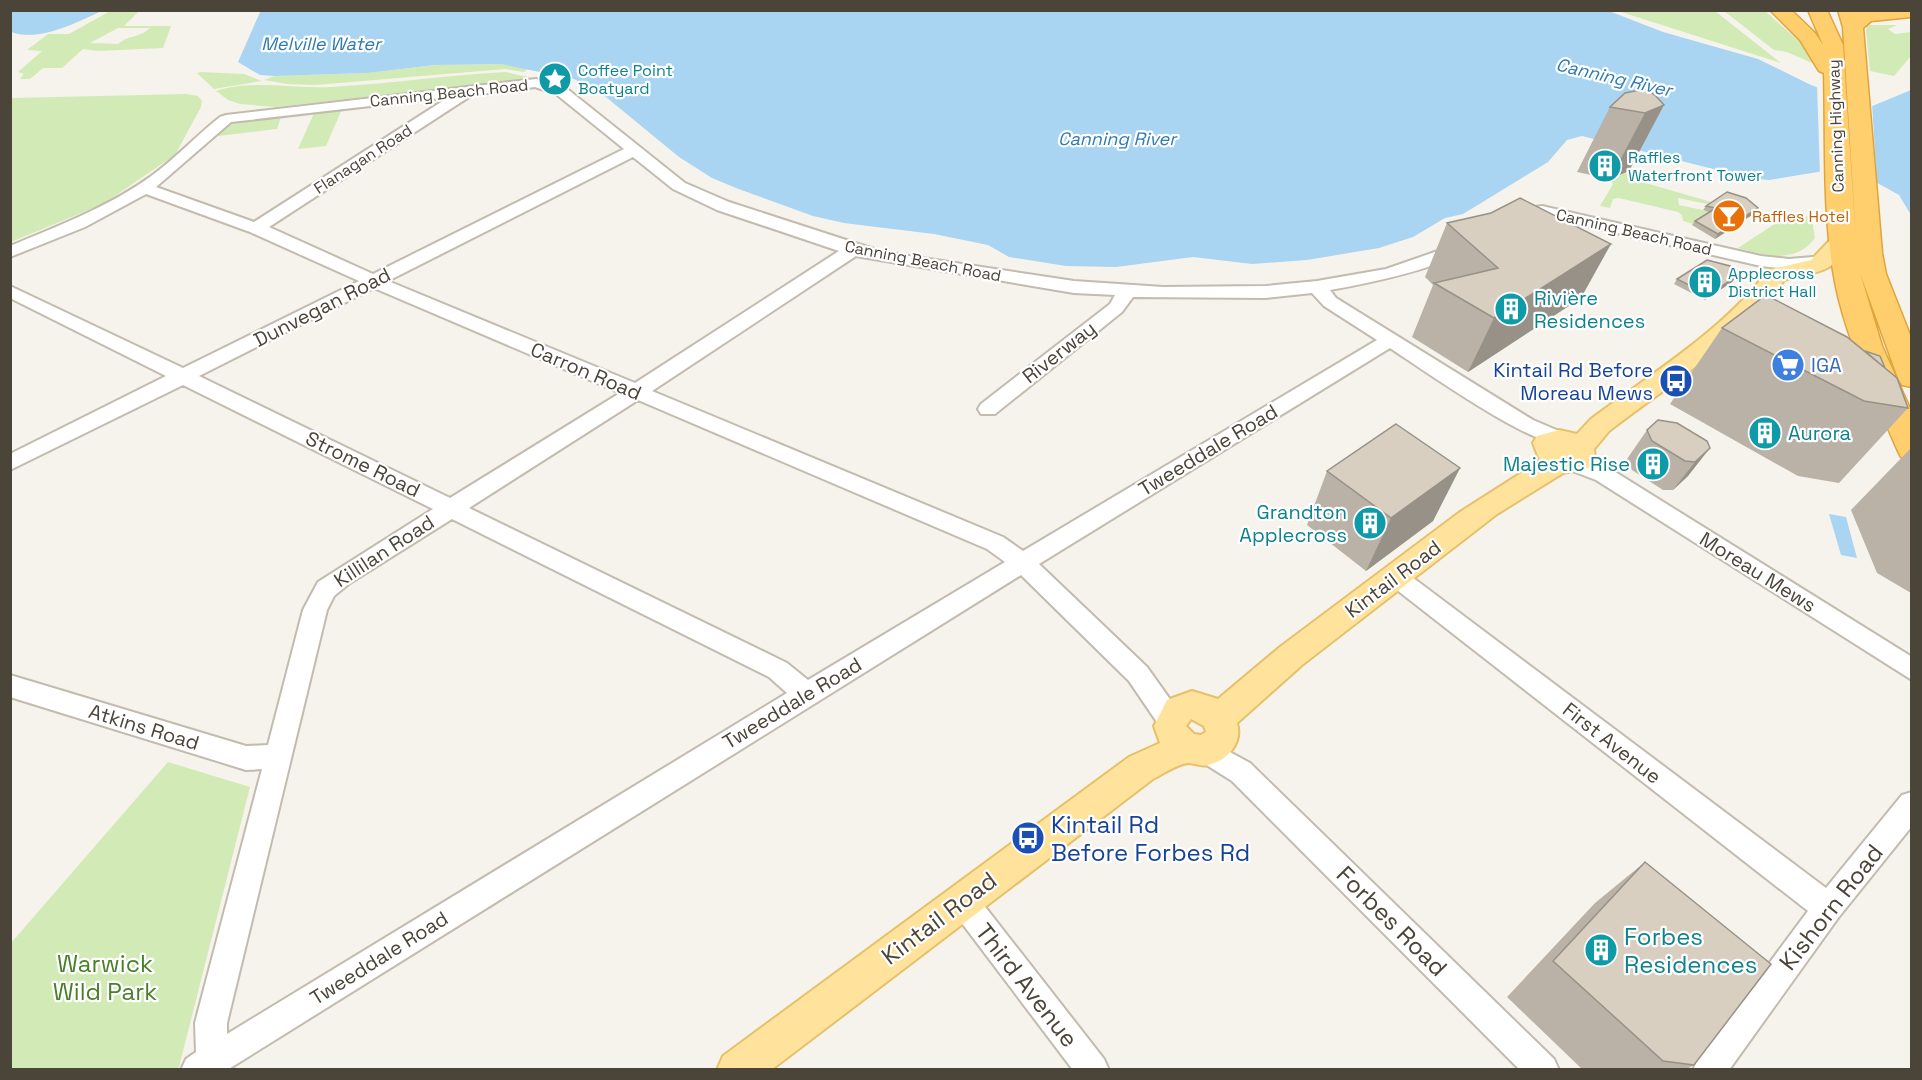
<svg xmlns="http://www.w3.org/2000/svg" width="1922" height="1080" font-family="'Space Grotesk',sans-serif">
  <rect width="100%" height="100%" fill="#f6f3ec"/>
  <!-- green -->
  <path fill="#d2eab5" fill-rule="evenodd" d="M112 10 139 11 124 26H171L163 48 98 51 83 49 62 68H43L30 79H20L24 74 18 72 42 51 27 50 48 34H69ZM118 28H150C140 38 128 35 118 44L90 43Z
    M1618 11H1715L1781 63Z
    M1724 11H1765L1805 46 1812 63 1787 52 1774 50Z
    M1868 25H1897L1888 29 1895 34 1911 32V56L1894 76 1870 71 1866 30Z
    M501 64 530 67 524 72 505 69 315 85 287 84 264 80 275 76 367 73 436 65Z
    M201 72 244 74 262 81 214 89 197 73Z
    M505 72 551 82 490 83 276 107 240 104 228 100 216 91C252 79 293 89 331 87 389 84 447 75 505 72Z
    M186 94 198 96 202 101 201 107 175 155 103 204 11 242V98Z
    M342 109 326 146 298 149 315 111Z
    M281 117 277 129 218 136 222 128 231 123Z
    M1626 173 1638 175 1636 179 1642 182 1715 203 1712 205 1678 198 1679 205 1712 212 1693 224 1683 221 1682 215 1678 212 1619 198 1613 199 1610 208 1600 206 1613 184 1610 179Z
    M1811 214 1815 238C1796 264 1765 256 1738 248L1779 221 1794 222Z
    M168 762 250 787 179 1067 174 1070 11 1069V943Z"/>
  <!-- water -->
  <path fill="#a9d4f2" d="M11 10H102V11C75 23 40 42 11 32Z
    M261 10 1609 11 1663 32 1758 59 1811 85 1870 107 1911 90V215L1899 195 1863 175 1830 170 1769 180 1749 178 1582 136 1567 140 1548 162 1463 214 1445 218 1413 237 1379 248 1307 260 1252 264 1193 257 1116 267 1066 266 1009 257 988 245 934 234 844 223 813 216 736 188 712 178 679 157 606 97 574 79 501 64 435 65 367 73 275 76 260 75 238 62Z
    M1829 514 1846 517 1857 558 1841 555Z"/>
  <!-- pier -->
  <path fill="#f6f3ec" d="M1817 84 1872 103 1877 187 1862 178 1830 173 1820 175Z"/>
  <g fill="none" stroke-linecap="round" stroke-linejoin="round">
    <defs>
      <path id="minor" d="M536 79 566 88 685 183 729 202 883 252 1074 281 1163 287 1266 286 1317 281 1386 269 1452 246H1464L1467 250 1464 254C1420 272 1376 282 1330 290L1336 298 1533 420 1566 434 1569 439 1566 444C1539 452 1419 367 1390 348L1039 564 1147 667 1179 712 1183 720 1179 728 1170 731 1161 728 1129 681 1021 575 227 1070H181L186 1059 196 1052 195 1023 262 769 246 770 10 697V675L246 746 268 745 303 610 318 582 433 509 183 385 10 470V454L166 376 10 298V286L183 368 359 281 250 232 146 194 85 227 10 257V246C58 226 108 207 150 177 175 159 196 136 220 117L226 115ZM535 87 556 94 624 149 373 274 269 227 472 95ZM449 97 254 222 156 187 231 122ZM633 157 673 189 717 210 839 251 635 383 388 281ZM856 256 1074 293 1115 295 1110 304 981 404 978 409 981 414H995L1122 312 1133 297 1266 298 1312 293 1324 306 1377 340 1023 551 1003 537 652 391ZM374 288 620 393 450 498 199 376ZM638 400 987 549 1005 562 808 680 787 663 469 508ZM452 519 769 677 787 693 227 1034V1023L327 610 334 596 350 583Z
        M1542 206 1761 256 1789 259 1825 256 1834 261C1824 273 1776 268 1761 266L1542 216 1519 224 1511 219 1522 209Z
        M1574 456 1612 470 1912 657V680L1596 480 1567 469 1563 464 1567 459Z
        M1396 568 1404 571 1826 888 1902 795 1912 792V826L1838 918 1729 1070H1693L1698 1059 1808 911 1388 583 1384 577 1388 571Z
        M1206 739 1250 763 1554 1059 1559 1070H1520L1232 781 1197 759 1193 751 1197 743Z
        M962 886 972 890 1104 1059 1109 1070H1073L952 910 948 900 952 890Z"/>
      <path id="major" d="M1842 234 1850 236 1853 241C1828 277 1821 269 1784 280 1744 338 1665 388 1609 431L1594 449 1595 460 1591 467 1563 473 1497 514 1302 665 1237 723C1243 743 1227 762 1207 765 1201 767 1195 763 1188 763 1177 764 1163 774 1153 779L771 1070H717L723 1056 1129 757 1160 743 1154 726 1167 700 1192 691 1218 699 1280 647 1460 512 1540 461 1533 443 1537 436 1559 430 1577 434 1591 419C1648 376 1727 328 1768 270L1811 260 1834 236ZM1191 719 1204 726 1206 732 1201 735 1194 734 1186 726Z"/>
      <path id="highway" d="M1770 10H1791L1815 33 1823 45 1808 10H1827L1843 45 1856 241 1843 27 1838 10H1912L1911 17 1871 21 1863 28 1882 253 1886 274 1912 340V387L1902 385 1898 378 1860 273 1882 346 1912 413V460L1901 457 1897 449C1874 395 1846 340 1835 282 1822 214 1826 142 1824 73L1819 71 1800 40Z"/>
    </defs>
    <!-- minor casing -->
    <use href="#minor" stroke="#c2bbae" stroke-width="4"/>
    <!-- major casing -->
    <use href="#major" stroke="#e6c16a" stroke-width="4"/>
    <!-- highway casing -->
    <use href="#highway" stroke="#e0a43c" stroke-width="3"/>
    <!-- minor -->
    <use href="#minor" fill="#fff" fill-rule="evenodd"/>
    <!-- major -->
    <use href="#major" fill="#ffe39c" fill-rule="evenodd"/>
    <!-- highway -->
    <use href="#highway" fill="#ffcf6e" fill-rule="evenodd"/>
  </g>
  <!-- wall -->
  <path fill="#bab2a6" d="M1655 95 1629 171 1610 179 1577 172 1610 107Z
    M1706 206 1755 213 1715 239 1692 225 1695 221 1709 212 1703 210Z
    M1447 223 1581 298 1468 372 1412 337 1433 285 1425 277Z
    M1736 277 1732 282 1705 300 1674 284 1677 279Z
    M1722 328 1885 368 1908 408 1839 483 1798 476 1670 404Z
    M1647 430 1707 441 1688 476 1673 490H1663L1632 470 1627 459Z
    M1911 448V593L1877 573 1851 510Z
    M1460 468 1433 521 1366 571 1307 525 1327 471Z
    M1645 862 1694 1065 1685 1070H1583L1507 997 1595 903Z"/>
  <!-- shaded-wall -->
  <path fill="#979187" d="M1664 105 1629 171 1610 179 1645 113Z
    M1758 208 1755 213 1715 239 1718 234Z
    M1611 244 1581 298 1468 372 1494 318Z
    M1736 277 1732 282 1705 300 1708 295Z
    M1710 448 1688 476 1673 490 1695 462Z
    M1460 468 1433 521 1366 571 1391 518Z"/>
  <!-- building -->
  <path fill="#d8cfc1" stroke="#979187" stroke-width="1.5" d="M1645 89 1655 95 1664 105 1645 113 1610 107 1625 93Z
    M1727 192 1746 198 1758 208 1718 234 1695 221 1716 208 1706 206Z
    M1520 198 1611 244 1494 318 1434 283 1498 268 1447 223 1491 213Z
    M1707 260 1730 266 1736 277 1708 295 1677 279Z
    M1766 295 1847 337 1897 378 1908 408 1864 401 1722 328Z
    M1865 351 1880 356 1885 368Z
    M1658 420 1677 423 1707 441 1710 448 1695 462 1685 461 1652 441 1647 430Z
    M1396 424 1460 468 1391 518 1327 471Z
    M1645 862 1771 964 1694 1065 1663 1061 1553 961Z"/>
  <!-- icons -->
  <defs>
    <symbol id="sight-disc" viewBox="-11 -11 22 22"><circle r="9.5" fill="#0f9aa8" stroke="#fff"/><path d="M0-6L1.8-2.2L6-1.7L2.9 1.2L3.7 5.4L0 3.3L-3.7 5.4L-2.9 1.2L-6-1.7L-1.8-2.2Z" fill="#fff"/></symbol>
    <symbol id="building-disc" viewBox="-11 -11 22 22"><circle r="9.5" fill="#0f9aa8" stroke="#fff"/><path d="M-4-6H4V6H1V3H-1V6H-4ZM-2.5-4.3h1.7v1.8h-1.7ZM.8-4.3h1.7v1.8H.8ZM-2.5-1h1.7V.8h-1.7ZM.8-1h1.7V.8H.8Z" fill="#fff"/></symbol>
    <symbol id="bar-disc" viewBox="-11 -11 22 22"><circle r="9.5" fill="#e8710a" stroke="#fff"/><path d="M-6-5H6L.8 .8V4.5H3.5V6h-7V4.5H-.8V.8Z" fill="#fff"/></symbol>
    <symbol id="supermarket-disc" viewBox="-11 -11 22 22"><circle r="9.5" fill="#3f7fe0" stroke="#fff"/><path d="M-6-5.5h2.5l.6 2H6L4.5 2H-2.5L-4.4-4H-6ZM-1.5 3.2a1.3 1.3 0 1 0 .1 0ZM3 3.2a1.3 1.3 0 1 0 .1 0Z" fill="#fff"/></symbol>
    <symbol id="bus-disc" viewBox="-11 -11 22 22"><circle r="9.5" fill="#1a4fb4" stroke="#fff"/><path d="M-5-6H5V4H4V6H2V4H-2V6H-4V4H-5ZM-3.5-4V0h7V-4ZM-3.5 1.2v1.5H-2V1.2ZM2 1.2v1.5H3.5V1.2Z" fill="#fff"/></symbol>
  </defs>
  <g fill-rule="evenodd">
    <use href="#sight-disc" x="536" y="60" width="38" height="38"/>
    <use href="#building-disc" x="1586" y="147" width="38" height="38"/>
    <use href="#bar-disc" x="1710" y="197" width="38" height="38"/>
    <use href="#building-disc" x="1686" y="263" width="38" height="38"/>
    <use href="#building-disc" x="1492" y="290" width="38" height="38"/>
    <use href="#supermarket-disc" x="1769" y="346" width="38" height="38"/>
    <use href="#bus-disc" x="1657" y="362" width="38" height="38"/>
    <use href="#building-disc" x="1746" y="414" width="38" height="38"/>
    <use href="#building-disc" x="1634" y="445" width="38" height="38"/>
    <use href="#building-disc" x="1351" y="504" width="38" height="38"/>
    <use href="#bus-disc" x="1009" y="819" width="38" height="38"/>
    <use href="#building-disc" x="1582" y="931" width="38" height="38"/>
  </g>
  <g text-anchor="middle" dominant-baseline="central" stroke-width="4.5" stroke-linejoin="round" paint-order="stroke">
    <!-- far-culture labels -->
    <g font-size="16" fill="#0d838f" stroke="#fff" text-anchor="start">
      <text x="578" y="70">Coffee Point<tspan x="578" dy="18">Boatyard</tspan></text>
      <text x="1628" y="157">Raffles<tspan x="1628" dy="18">Waterfront Tower</tspan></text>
      <text x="1728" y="273">Applecross<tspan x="1728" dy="18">District Hall</tspan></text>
    </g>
    <!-- far-street labels -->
    <g font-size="16" fill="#4b4439" stroke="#fff">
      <text transform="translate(449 93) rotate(-6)">Canning Beach Road</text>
      <text transform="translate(1836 126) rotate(-92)">Canning Highway</text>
      <text transform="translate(363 159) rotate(-33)">Flanagan Road</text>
      <text transform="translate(1634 232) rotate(13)">Canning Beach Road</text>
      <text transform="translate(923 261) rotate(11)">Canning Beach Road</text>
    </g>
    <!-- far-food labels -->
    <g font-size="16" fill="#c56008" stroke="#fff" text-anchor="start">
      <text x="1752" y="216">Raffles Hotel</text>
    </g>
    <!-- far-water labels -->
    <g font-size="18" font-style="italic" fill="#2e7ab2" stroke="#fff">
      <text x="321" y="43">Melville Water</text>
      <text transform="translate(1614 77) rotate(13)">Canning River</text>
      <text x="1117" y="138">Canning River</text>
    </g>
    <!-- culture labels -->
    <g font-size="20" fill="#0d838f" stroke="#fff" text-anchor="start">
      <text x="1534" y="298">Rivière<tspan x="1534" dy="23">Residences</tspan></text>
      <text x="1788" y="433">Aurora</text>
      <text x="1630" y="464" text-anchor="end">Majestic Rise</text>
      <text x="1347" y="512" text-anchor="end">Grandton<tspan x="1347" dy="23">Applecross</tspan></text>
    </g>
    <!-- street labels -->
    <g font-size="20" fill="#4b4439" stroke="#fff">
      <text transform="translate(322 307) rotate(-27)">Dunvegan Road</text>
      <text transform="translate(1059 352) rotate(-38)">Riverway</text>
      <text transform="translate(586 371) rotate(23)">Carron Road</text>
      <text transform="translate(1208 450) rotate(-31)">Tweeddale Road</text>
      <text transform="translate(363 464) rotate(26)">Strome Road</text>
      <text transform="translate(384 551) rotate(-33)">Killilan Road</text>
      <text transform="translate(1758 572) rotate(32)">Moreau Mews</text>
      <text transform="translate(1393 579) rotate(-37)">Kintail Road</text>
      <text transform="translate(792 703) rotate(-31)">Tweeddale Road</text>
      <text transform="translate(144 727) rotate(17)">Atkins Road</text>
      <text transform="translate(1612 743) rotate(38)">First Avenue</text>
      <text transform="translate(379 958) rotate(-32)">Tweeddale Road</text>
    </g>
    <!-- shop labels -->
    <g font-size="20" fill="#366cbe" stroke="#fff" text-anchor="start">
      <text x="1811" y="365">IGA</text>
    </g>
    <!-- transit labels -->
    <g font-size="20" fill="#164399" stroke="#fff" text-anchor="end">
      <text x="1653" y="370">Kintail Rd Before<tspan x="1653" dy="23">Moreau Mews</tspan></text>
    </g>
    <!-- near-transit labels -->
    <g font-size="24" fill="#164399" stroke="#fff" text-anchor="start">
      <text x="1051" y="824">Kintail Rd<tspan x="1051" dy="28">Before Forbes Rd</tspan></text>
    </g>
    <!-- near-street labels -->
    <g font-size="24" fill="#4b4439" stroke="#fff">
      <text transform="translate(1831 907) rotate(-52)">Kishorn Road</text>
      <text transform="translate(939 918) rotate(-37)">Kintail Road</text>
      <text transform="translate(1392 921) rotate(45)">Forbes Road</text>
      <text transform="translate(1027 985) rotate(52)">Third Avenue</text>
    </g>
    <!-- near-culture labels -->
    <g font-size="24" fill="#0d838f" stroke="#fff" text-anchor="start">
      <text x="1624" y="936">Forbes<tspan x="1624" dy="28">Residences</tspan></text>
    </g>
    <!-- near-park labels -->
    <g font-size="24" fill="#4a7f2a" stroke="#fff">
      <text x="105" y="963">Warwick<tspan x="105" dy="28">Wild Park</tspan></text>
    </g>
  </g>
  <!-- border -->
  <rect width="1922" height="1080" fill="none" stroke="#4b4439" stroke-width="24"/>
</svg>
